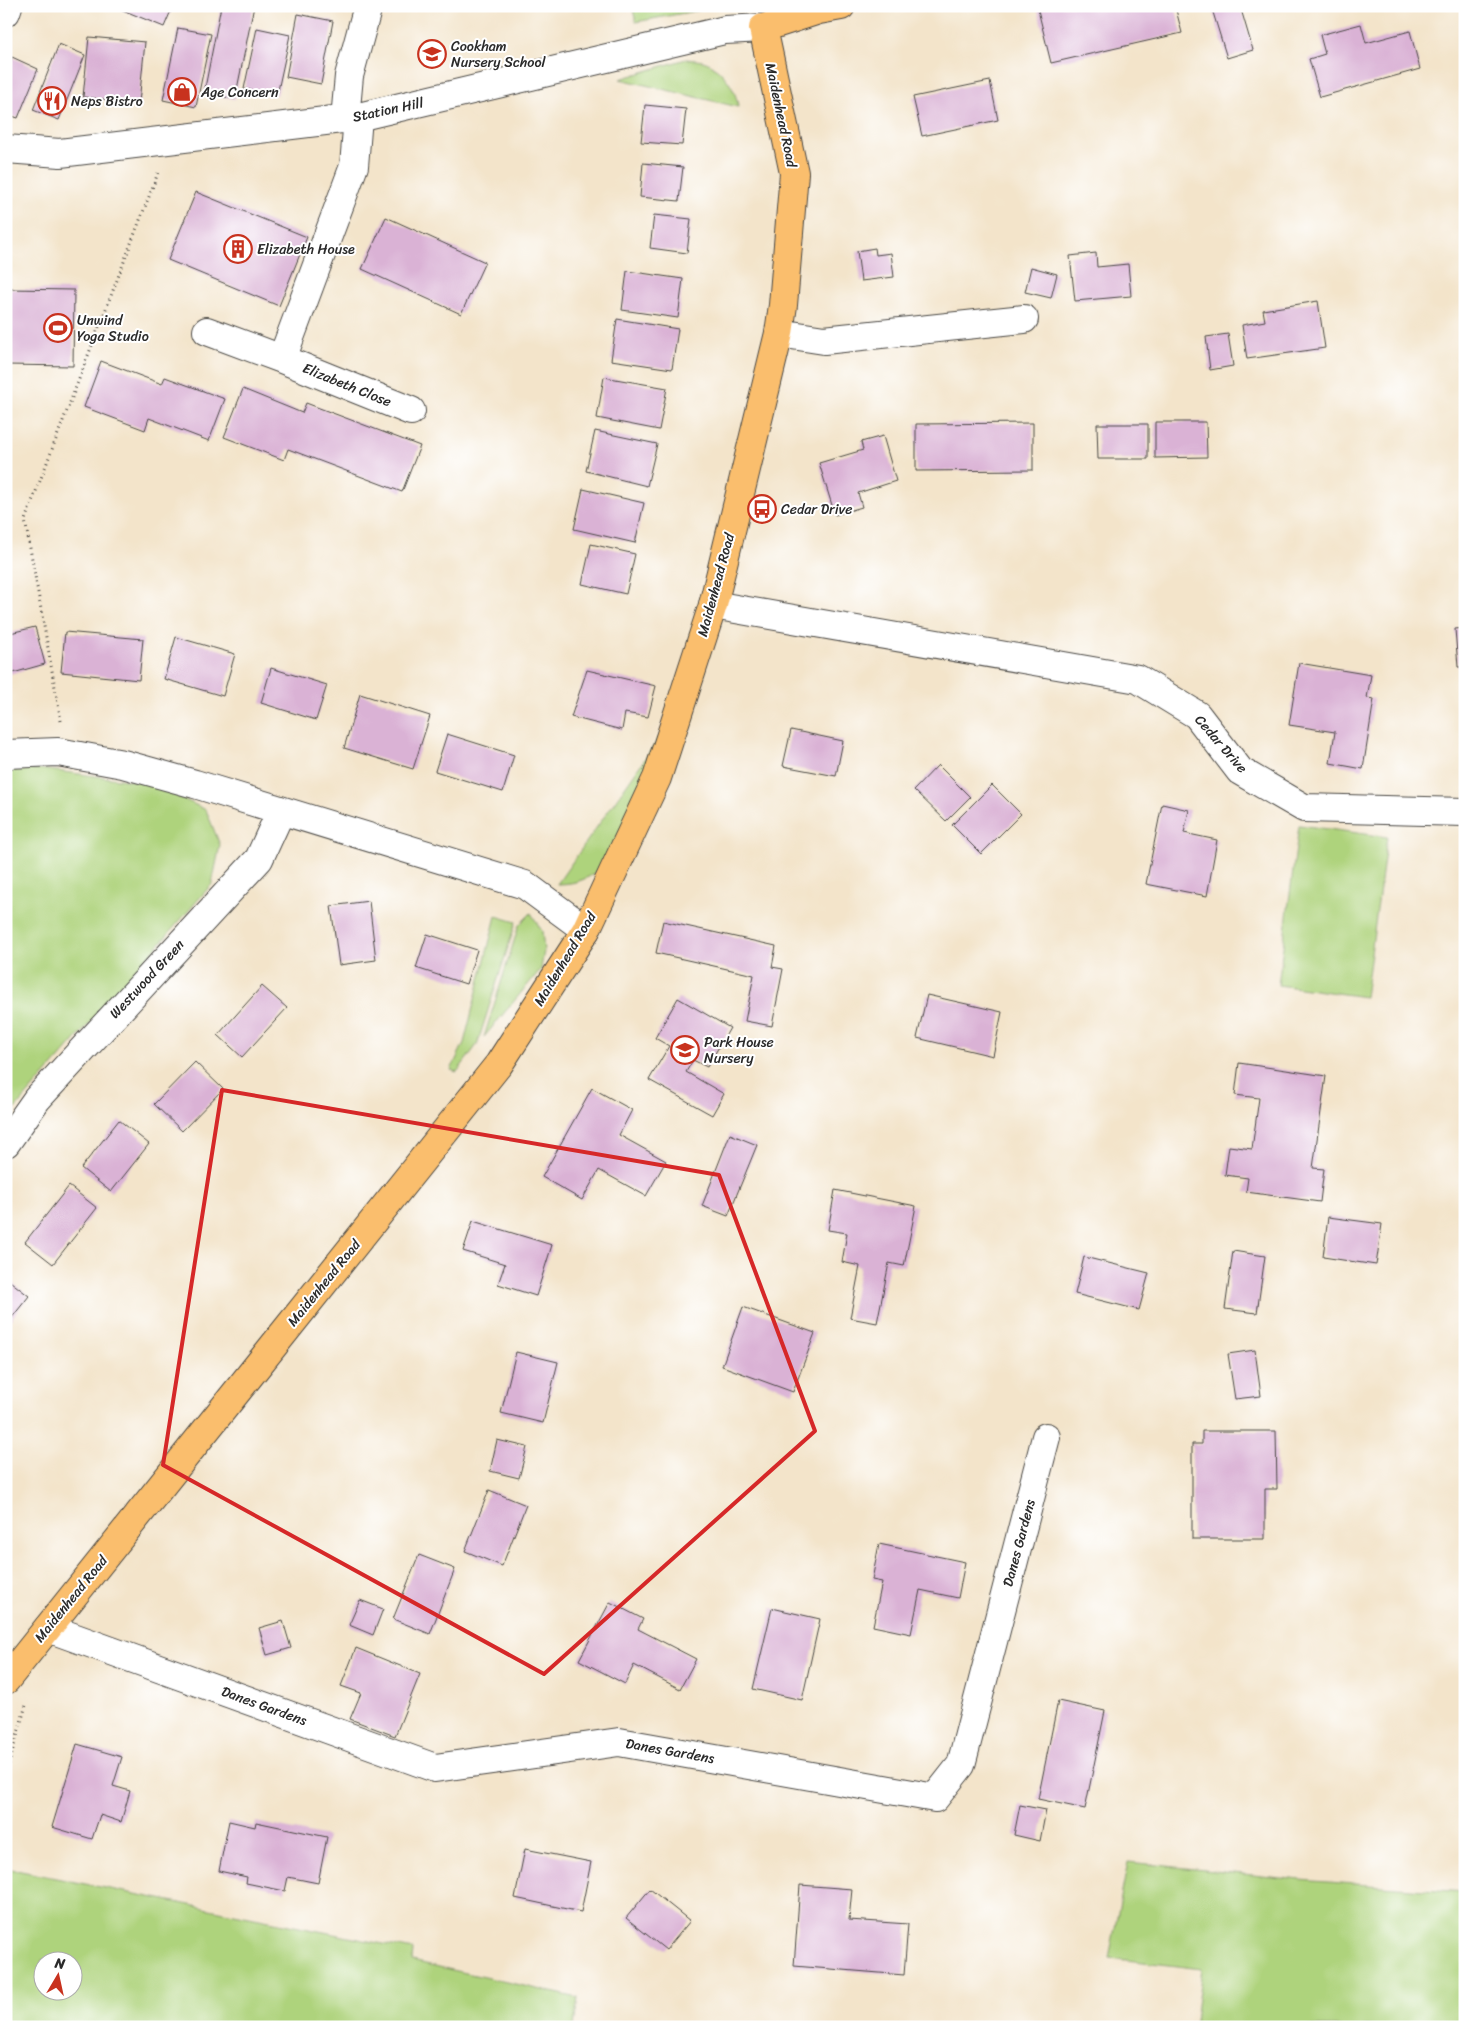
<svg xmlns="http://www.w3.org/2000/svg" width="1471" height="2033" font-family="Sriracha,sans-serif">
  <rect width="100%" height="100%" fill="#fff"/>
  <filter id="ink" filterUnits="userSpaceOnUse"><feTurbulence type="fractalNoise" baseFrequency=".02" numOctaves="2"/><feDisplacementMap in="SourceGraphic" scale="10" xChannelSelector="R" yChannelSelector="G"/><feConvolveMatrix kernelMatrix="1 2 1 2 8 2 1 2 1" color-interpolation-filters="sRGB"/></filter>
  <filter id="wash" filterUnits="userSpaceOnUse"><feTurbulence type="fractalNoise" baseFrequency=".0096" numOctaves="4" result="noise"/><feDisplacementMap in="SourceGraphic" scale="20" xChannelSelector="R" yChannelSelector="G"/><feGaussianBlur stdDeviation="1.12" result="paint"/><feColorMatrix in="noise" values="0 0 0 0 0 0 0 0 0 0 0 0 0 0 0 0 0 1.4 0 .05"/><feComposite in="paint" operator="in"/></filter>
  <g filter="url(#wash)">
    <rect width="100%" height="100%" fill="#f3e4ca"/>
    <!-- green -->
    <path fill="#aed37c" stroke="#6c7f54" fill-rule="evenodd" d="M632 6H722L636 22Z
      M686 59C694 60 704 60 710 64 724 72 737 91 738 107L620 79Z
      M667 727 606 865C589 878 579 884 557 884Z
      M40 769 150 783 206 810 220 845 212 884 6 1119V771Z
      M1299 825 1387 837 1365 997 1278 985Z
      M531 913 542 931 544 951 541 969 484 1037 519 925Z
      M496 916 516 922 477 1045 457 1072 451 1070 464 1043Z
      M1128 1862 1300 1880 1465 1892V2027H1194L1202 1969 1109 1958Z
      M6 1868 413 1950 412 1961 578 1998 574 2027H6ZM42 1960H72V1990H42Z"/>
    <g id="blocks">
      <!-- building -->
      <path fill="#dab2d5" d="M113 6H173L164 27Z
        M221 6H254L235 99 204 93Z
        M1037 6H1175L1182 33 1051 63Z
        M1211 6H1240L1253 50 1227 58Z
        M298 14 333 21 321 84 286 77Z
        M1361 24 1366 43 1410 31 1420 69 1320 97 1309 59 1325 54 1320 35Z
        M178 28 211 34 196 107 163 100Z
        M257 28 290 35 277 95 244 89Z
        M89 37 145 42 139 103 83 97Z
        M59 44 85 55 59 120 33 110Z
        M12 57 38 69 18 118 6 114V72Z
        M990 81 998 120 922 136 913 97Z
        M645 105 686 109 682 145 641 142Z
        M643 163 683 167 679 201 640 197Z
        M196 192 307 237 279 306 168 260Z
        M654 215 691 219 687 253 650 248Z
        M386 217 485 262 461 314 362 269Z
        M875 248 876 255 891 253 894 277 861 281 857 251Z
        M1096 253 1097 267 1128 264 1131 296 1075 301 1070 256Z
        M1031 267 1057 274 1051 298 1025 292Z
        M627 271 683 279 678 318 622 310Z
        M9 289 74 290 73 366 6 365Z
        M1318 301 1325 348 1247 359 1242 325 1265 321 1263 310Z
        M617 319 678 329 672 369 611 360Z
        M1228 334 1233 366 1210 370 1206 337Z
        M101 361 162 384 165 377 225 399 209 441 149 418 145 430 84 407Z
        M604 377 667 388 659 430 597 418Z
        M243 389 302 413 306 403 420 446 402 492 288 449 284 460 224 437Z
        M1155 422H1206L1207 457 1155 458Z
        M1033 423V470L916 471V424Z
        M1097 424H1148V459H1098Z
        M595 431 657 444 647 486 586 471Z
        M883 436 896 481 858 493 862 507 835 515 819 463 863 450 861 442Z
        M583 489 644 503 635 543 574 529Z
        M591 544 635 554 626 594 582 584Z
        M35 627 45 664 6 675V634Z
        M1465 628V667H1458L1455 629Z
        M65 632 143 639 139 680 61 672Z
        M176 637 235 654 223 696 164 679Z
        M1299 663 1371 675 1367 698 1374 699 1363 769 1330 763 1335 732 1289 725Z
        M271 668 327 685 316 720 261 703Z
        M587 670 656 686 648 717 625 713 622 730 571 717Z
        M360 694 430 716 413 769 344 748Z
        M791 730 843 741 836 776 783 766Z
        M447 734 514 755 503 792 435 771Z
        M938 765 970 797 946 821 914 790Z
        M992 785 1021 814 981 854 952 825Z
        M1162 804 1189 810 1184 833 1217 840 1207 896 1146 884Z
        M369 901 376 960 339 965 331 906Z
        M663 921 776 946 772 967 783 969 772 1026 745 1021 754 975 656 953Z
        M427 934 477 950 466 984 416 968Z
        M262 986 287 1008 242 1057 218 1035Z
        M927 995 1002 1012 993 1056 917 1038Z
        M678 998 730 1028 707 1067 693 1060 686 1072 724 1094 712 1115 649 1080 669 1046 655 1038Z
        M195 1062 223 1089 182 1131 154 1104Z
        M1239 1063 1326 1076 1313 1168 1324 1169 1320 1202 1246 1192 1248 1178 1225 1175 1229 1146 1252 1149 1259 1098 1235 1095Z
        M592 1088 632 1110 619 1135 666 1161 646 1196 599 1170 582 1200 542 1177Z
        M119 1120 149 1144 111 1192 81 1168Z
        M730 1134 757 1145 728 1216 702 1206Z
        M69 1186 97 1208 53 1264 25 1242Z
        M835 1190 916 1206 904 1266 889 1263 877 1323 850 1318 860 1266 842 1262 847 1233 828 1230Z
        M1328 1217 1382 1224 1376 1265 1323 1257Z
        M473 1221 552 1245 536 1296 498 1284 505 1264 463 1251Z
        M1233 1251 1265 1256 1257 1313 1225 1309Z
        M1084 1257 1149 1273 1139 1310 1075 1294Z
        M6 1278 29 1296 6 1325Z
        M743 1307 815 1333 793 1392 722 1366Z
        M1255 1350 1261 1396 1235 1399 1228 1354Z
        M516 1352 558 1362 543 1423 501 1413Z
        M1202 1431H1276L1277 1489H1265V1539H1192V1444H1202Z
        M497 1440 527 1447 519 1478 490 1471Z
        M489 1490 526 1505 502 1566 465 1551Z
        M879 1544 965 1562 958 1598 920 1590 911 1634 873 1626 882 1582 872 1580Z
        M419 1555 455 1569 430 1634 393 1619Z
        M360 1600 383 1609 373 1635 349 1625Z
        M610 1602 643 1619 638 1629 696 1659 680 1689 634 1665 625 1684 579 1660Z
        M772 1608 820 1619 802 1700 753 1689Z
        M283 1621 291 1648 267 1655 259 1628Z
        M356 1648 420 1674 395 1736 350 1719 361 1693 341 1686Z
        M1058 1701 1105 1711 1085 1809 1038 1799Z
        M77 1744 122 1757 113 1786 130 1791 121 1822 100 1815 92 1839 52 1827Z
        M1020 1805 1046 1810 1040 1841 1014 1835Z
        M229 1821 255 1827 256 1822 327 1837 318 1883 288 1877 285 1891 246 1883 247 1877 219 1871Z
        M525 1849 591 1862 581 1912 515 1898Z
        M800 1885 852 1889 849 1920 908 1924 904 1975 794 1966Z
        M650 1889 690 1921 666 1950 626 1918Z"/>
    </g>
  </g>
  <g filter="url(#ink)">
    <use href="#blocks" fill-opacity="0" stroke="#494743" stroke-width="1"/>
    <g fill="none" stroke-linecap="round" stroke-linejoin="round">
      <defs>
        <path id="minor" d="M6 12 8 6
          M358 117 354 166 282 359 411 411
          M345 119 349 76 368 6
          M6 149 60 153 358 117 725 30 763 28
          M207 331 282 359
          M779 333 824 340 1024 319
          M713 605 1138 679 1197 715 1240 771 1304 808 1465 812
          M6 754 58 752 123 764 195 784 525 885 586 930
          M6 1143 37 1099 259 859 281 811
          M48 1628 435 1768 619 1742 935 1798 961 1765 1046 1437"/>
        <path id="major" d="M6 1680 499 1064 586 930 657 778 713 605 779 333 783 305 794 173 763 28 819 10 841 6"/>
      </defs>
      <!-- minor casing -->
      <use href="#minor" stroke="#494743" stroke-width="30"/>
      <!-- major casing -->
      <use href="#major" stroke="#494743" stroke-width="30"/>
      <!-- path -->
      <path stroke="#494743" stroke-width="3" stroke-dasharray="1 4" stroke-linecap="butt" d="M61 721 25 520 158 173
        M6 1774 26 1705"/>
      <!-- minor -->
      <use href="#minor" stroke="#fff" stroke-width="28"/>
      <!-- major -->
      <use href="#major" stroke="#fabe6d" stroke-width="28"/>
    </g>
  </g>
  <!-- marked area -->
  <path fill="none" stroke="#d62828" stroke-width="4" stroke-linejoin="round" d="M222 1090 719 1175 815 1431 544 1674 163 1465Z"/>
  <!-- icons -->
  <defs>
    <symbol id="school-ring" viewBox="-11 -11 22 22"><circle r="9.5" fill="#fff" stroke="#c8321e" stroke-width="1.5"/><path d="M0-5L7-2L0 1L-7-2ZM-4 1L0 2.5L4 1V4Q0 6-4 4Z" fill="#c8321e"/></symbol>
    <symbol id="shop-ring" viewBox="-11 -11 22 22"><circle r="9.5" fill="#fff" stroke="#c8321e" stroke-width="1.5"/><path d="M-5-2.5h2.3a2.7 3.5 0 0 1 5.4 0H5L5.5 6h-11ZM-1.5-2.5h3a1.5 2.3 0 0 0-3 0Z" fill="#c8321e"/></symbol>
    <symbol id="restaurant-ring" viewBox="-11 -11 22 22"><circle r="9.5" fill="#fff" stroke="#c8321e" stroke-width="1.5"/><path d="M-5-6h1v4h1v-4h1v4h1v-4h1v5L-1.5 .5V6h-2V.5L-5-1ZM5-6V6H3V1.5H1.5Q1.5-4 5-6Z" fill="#c8321e"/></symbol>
    <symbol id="building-ring" viewBox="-11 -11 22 22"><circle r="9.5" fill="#fff" stroke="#c8321e" stroke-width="1.5"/><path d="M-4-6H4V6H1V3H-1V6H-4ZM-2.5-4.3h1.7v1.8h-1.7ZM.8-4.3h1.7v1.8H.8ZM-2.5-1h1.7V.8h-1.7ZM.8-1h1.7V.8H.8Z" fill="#c8321e"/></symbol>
    <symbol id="stadium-ring" viewBox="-11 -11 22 22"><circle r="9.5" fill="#fff" stroke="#c8321e" stroke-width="1.5"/><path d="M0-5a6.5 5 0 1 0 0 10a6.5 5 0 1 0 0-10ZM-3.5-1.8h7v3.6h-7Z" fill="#c8321e"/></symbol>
    <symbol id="bus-ring" viewBox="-11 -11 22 22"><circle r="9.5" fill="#fff" stroke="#c8321e" stroke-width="1.5"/><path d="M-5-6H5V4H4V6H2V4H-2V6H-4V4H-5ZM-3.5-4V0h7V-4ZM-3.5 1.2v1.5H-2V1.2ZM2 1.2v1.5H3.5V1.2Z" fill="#c8321e"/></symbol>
  </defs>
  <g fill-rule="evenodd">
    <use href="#school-ring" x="416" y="38" width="32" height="32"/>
    <use href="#shop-ring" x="166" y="76" width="32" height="32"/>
    <use href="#restaurant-ring" x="36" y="85" width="32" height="32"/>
    <use href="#building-ring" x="222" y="233" width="32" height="32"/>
    <use href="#stadium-ring" x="42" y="312" width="32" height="32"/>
    <use href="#bus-ring" x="746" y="493" width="32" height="32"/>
    <use href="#school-ring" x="669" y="1034" width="32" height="32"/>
  </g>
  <g text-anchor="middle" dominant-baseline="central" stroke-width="4" stroke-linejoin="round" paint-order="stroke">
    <!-- poi labels -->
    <g font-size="14" fill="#2b2b2b" stroke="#fff" text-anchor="start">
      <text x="451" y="46">Cookham<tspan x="451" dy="16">Nursery School</tspan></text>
      <text x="201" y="92">Age Concern</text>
      <text x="71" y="101">Neps Bistro</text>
      <text x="257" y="249">Elizabeth House</text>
      <text x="77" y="320">Unwind<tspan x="77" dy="16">Yoga Studio</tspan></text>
      <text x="781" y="509">Cedar Drive</text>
      <text x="704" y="1042">Park House<tspan x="704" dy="16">Nursery</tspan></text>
    </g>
    <!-- street labels -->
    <g font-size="14" fill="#2b2b2b" stroke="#fff">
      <text transform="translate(388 110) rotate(-12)">Station Hill</text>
      <text transform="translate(781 115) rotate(78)">Maidenhead Road</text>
      <text transform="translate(347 385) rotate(22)">Elizabeth Close</text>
      <text transform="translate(716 585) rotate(-75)">Maidenhead Road</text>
      <text transform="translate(1221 744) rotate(49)">Cedar Drive</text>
      <text transform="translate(565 959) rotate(-59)">Maidenhead Road</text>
      <text transform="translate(147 979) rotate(-47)">Westwood Green</text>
      <text transform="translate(324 1283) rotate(-51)">Maidenhead Road</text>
      <text transform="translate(1019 1543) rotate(-75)">Danes Gardens</text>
      <text transform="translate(71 1599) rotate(-51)">Maidenhead Road</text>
      <text transform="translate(264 1706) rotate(20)">Danes Gardens</text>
      <text transform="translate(670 1751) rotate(10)">Danes Gardens</text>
    </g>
  </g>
  <!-- margin -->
  <rect width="1471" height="2033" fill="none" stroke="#fff" stroke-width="25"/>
  <!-- north arrow -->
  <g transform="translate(58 1976) rotate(9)"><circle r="24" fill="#ffffff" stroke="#aaaaaa"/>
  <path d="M0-4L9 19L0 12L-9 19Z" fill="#c8321e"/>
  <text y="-8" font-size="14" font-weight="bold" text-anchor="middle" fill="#2b2b2b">N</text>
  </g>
</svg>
